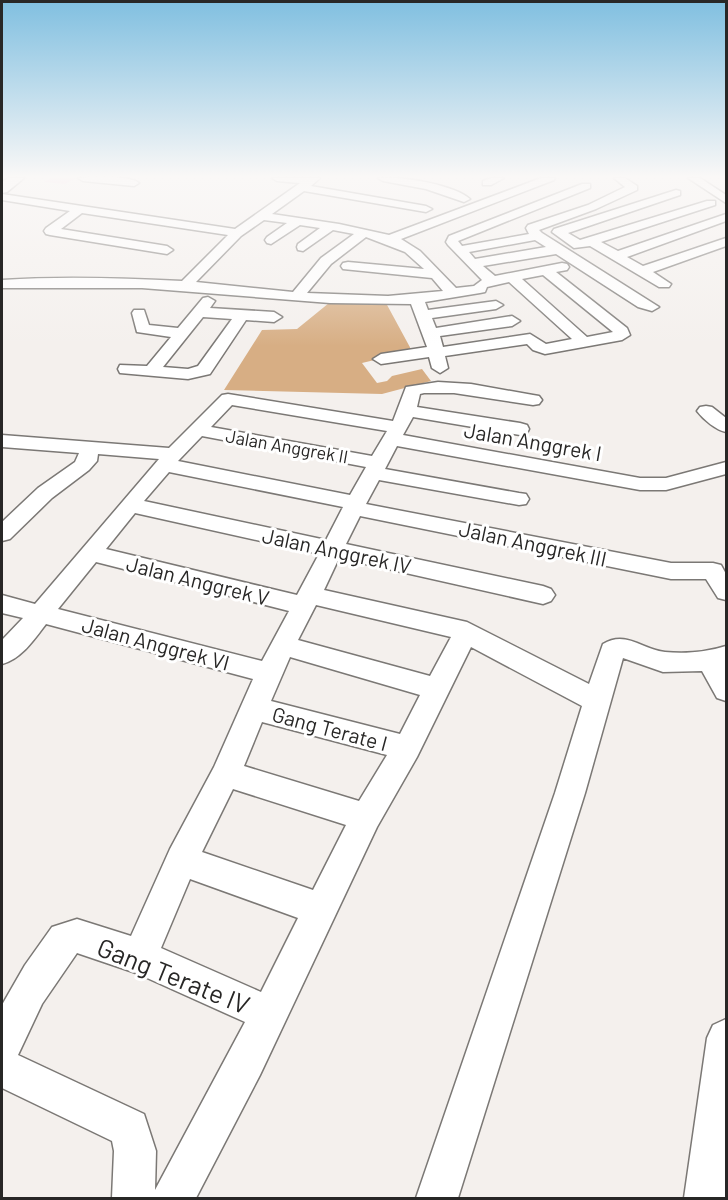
<svg xmlns="http://www.w3.org/2000/svg" width="728" height="1200" font-family="Barlow,sans-serif">
  <rect width="100%" height="100%" fill="#f4f0ed"/>
  <!-- forest -->
  <path fill="#d7ae84" d="M329 303H386L412 351 362 363 377 383 387 381 392 376 422 369 431 381 382 394 224 390 262 330 297 329Z"/>
  <!-- building -->
  <path fill="#f6bdd9" d="M52 178H55L74 179 65 184 44 182Z"/>
  <g fill="none" stroke-linecap="round" stroke-linejoin="round">
    <defs>
      <path id="minor" d="M78 178C92 177 129 175 139 183L134 186 83 181Z
        M272 178H320L311 186 426 206 432 209 426 212 304 191 272 214 339 224 389 235 541 178H555L554 180 401 239 420 251 456 288 474 286 482 280 448 245 446 242 449 236 582 184H590V188L458 241 462 246 529 234 526 228 528 225 588 205 625 187 614 178H625L637 186V190L596 209 539 230 542 233 659 307 652 311 638 307 556 254 483 266 495 276 562 263 567 264 569 267 567 270 556 272 627 328 630 335 622 340 545 354 533 350 527 344 445 356 448 368 440 373 432 368 429 357 381 364 373 359 381 354 427 347 411 304 330 303 142 288H2V280C61 276 122 278 182 281L228 235 82 213 61 229 167 246 173 250 167 254 50 235 46 234 44 231 46 228 70 211 2 200V194L235 229 300 183 277 181ZM264 220 287 223 267 237 265 240 267 243 271 244 300 225 320 228 298 244 297 247 298 250 303 251 333 230 354 234 321 258 293 292 196 282 241 236ZM366 237 405 252 424 269 348 262 343 263 341 266 343 269 432 278 443 291 388 296 307 293 331 264ZM535 240 546 247 475 259 469 252ZM543 275 613 332 587 337 522 279ZM509 282 572 339 546 344 530 334 443 347 440 336 512 326 520 321 512 316 436 328 432 318 496 309 503 305 496 301 428 310 425 302 480 293 485 292 487 287Z
        M378 178C400 176 453 184 470 199L464 202 426 189 383 181Z
        M491 178H504L491 185H483V181Z
        M688 178H700L726 195V203Z
        M676 190 680 191V195L568 233 580 240 707 201H715V205L601 242 618 251 726 214V221L627 257 643 266 726 238V246L653 272 671 284 669 287H659L590 246 574 248 552 232 554 229Z
        M208 297 215 301 210 308 274 312 282 317 274 322 246 320 210 374 188 379 120 373 118 369 120 365 147 366 171 337 137 332 132 313 134 310H144L149 325 178 328 203 298ZM203 317 232 319 198 366 188 369 163 367Z
        M438 382 471 384 533 395 539 396 542 400 539 404 533 405 454 393H424L420 394 417 407 520 423 527 425 529 429 527 433 520 435 413 417 403 435 640 478H666L726 462V474L666 490H640L397 446 385 469 519 493 526 494 529 499 526 504 519 505 379 480 366 504 671 563H713L721 565 726 574V600L718 598 706 579H671L360 516 346 544 543 586 551 589 555 595 551 601 543 604 339 558 324 590 467 622 589 684 603 644C626 630 643 650 665 652 685 654 707 652 726 646V701L717 698 702 671 663 672 623 658 585 793 458 1198H416L555 793 582 706 471 647 417 757 377 827 260 1075 196 1198H112L114 1151 112 1141 2 1088V1005L25 965 52 927 77 919 131 936 170 849 214 767 253 679 46 624C34 640 21 659 2 664V640L23 618 2 613V595L35 604 159 459 98 454 97 461 89 470 52 498 10 539 2 541V522L38 488 75 462 79 453 2 447V435L169 448 222 395 228 394 393 421 406 387ZM232 405 387 431 372 456 211 427ZM202 436 366 467 350 495 178 461ZM169 472 343 507 326 540 144 501ZM135 513 319 554 297 595 106 549ZM96 562 289 611 262 661 58 609ZM316 605 451 637 430 676 298 640ZM290 657 420 695 400 734 271 701ZM262 722 387 755 359 801 244 766ZM233 789 346 825 313 890 202 852ZM190 879 298 918 261 992 161 948ZM77 953 136 973 245 1022 155 1190 156 1151 144 1114 18 1055 42 1004Z
        M706 406 712 407 726 418V432C716 430 704 420 697 411L700 407Z
        M726 1019V1198H684L707 1038 713 1025Z"/>
      <path id="highway" d="M8 178H24L7 192 2 193V182Z"/>
    </defs>
    <!-- minor casing -->
    <use href="#minor" stroke="#7b7875" stroke-width="3"/>
    <!-- highway casing -->
    <use href="#highway" stroke="#7b7875" stroke-width="3"/>
    <!-- minor -->
    <use href="#minor" fill="#fff" fill-rule="evenodd"/>
    <!-- highway -->
    <use href="#highway" fill="#fff" fill-rule="evenodd"/>
  </g>
  <!-- sky -->
  <linearGradient id="sky" x2="0" y2="1"><stop stop-color="#80bfe0"/><stop offset="0.51" stop-color="#faf8f7"/><stop offset="1" stop-color="#faf8f7" stop-opacity="0"/></linearGradient>
  <rect width="728" height="346" fill="url(#sky)"/>
  <g text-anchor="middle" dominant-baseline="central" stroke-width="6" stroke-linejoin="round" paint-order="stroke">
    <!-- far-street labels -->
    <g font-size="18" fill="#282726" stroke="#fff">
      <text transform="translate(287 446) rotate(10)">Jalan Anggrek II</text>
    </g>
    <!-- street labels -->
    <g font-size="21" fill="#282726" stroke="#fff">
      <text transform="translate(533 441) rotate(10)">Jalan Anggrek I</text>
      <text transform="translate(533 543) rotate(12)">Jalan Anggrek III</text>
      <text transform="translate(337 550) rotate(12)">Jalan Anggrek IV</text>
      <text transform="translate(198 580) rotate(14)">Jalan Anggrek V</text>
      <text transform="translate(156 643) rotate(15)">Jalan Anggrek VI</text>
      <text transform="translate(330 728) rotate(15)">Gang Terate I</text>
    </g>
    <!-- near-street labels -->
    <g font-size="26" fill="#282726" stroke="#fff">
      <text transform="translate(174 975) rotate(22)">Gang Terate IV</text>
    </g>
  </g>
  <!-- border -->
  <rect width="728" height="1200" fill="none" stroke="#282726" stroke-width="6"/>
</svg>
